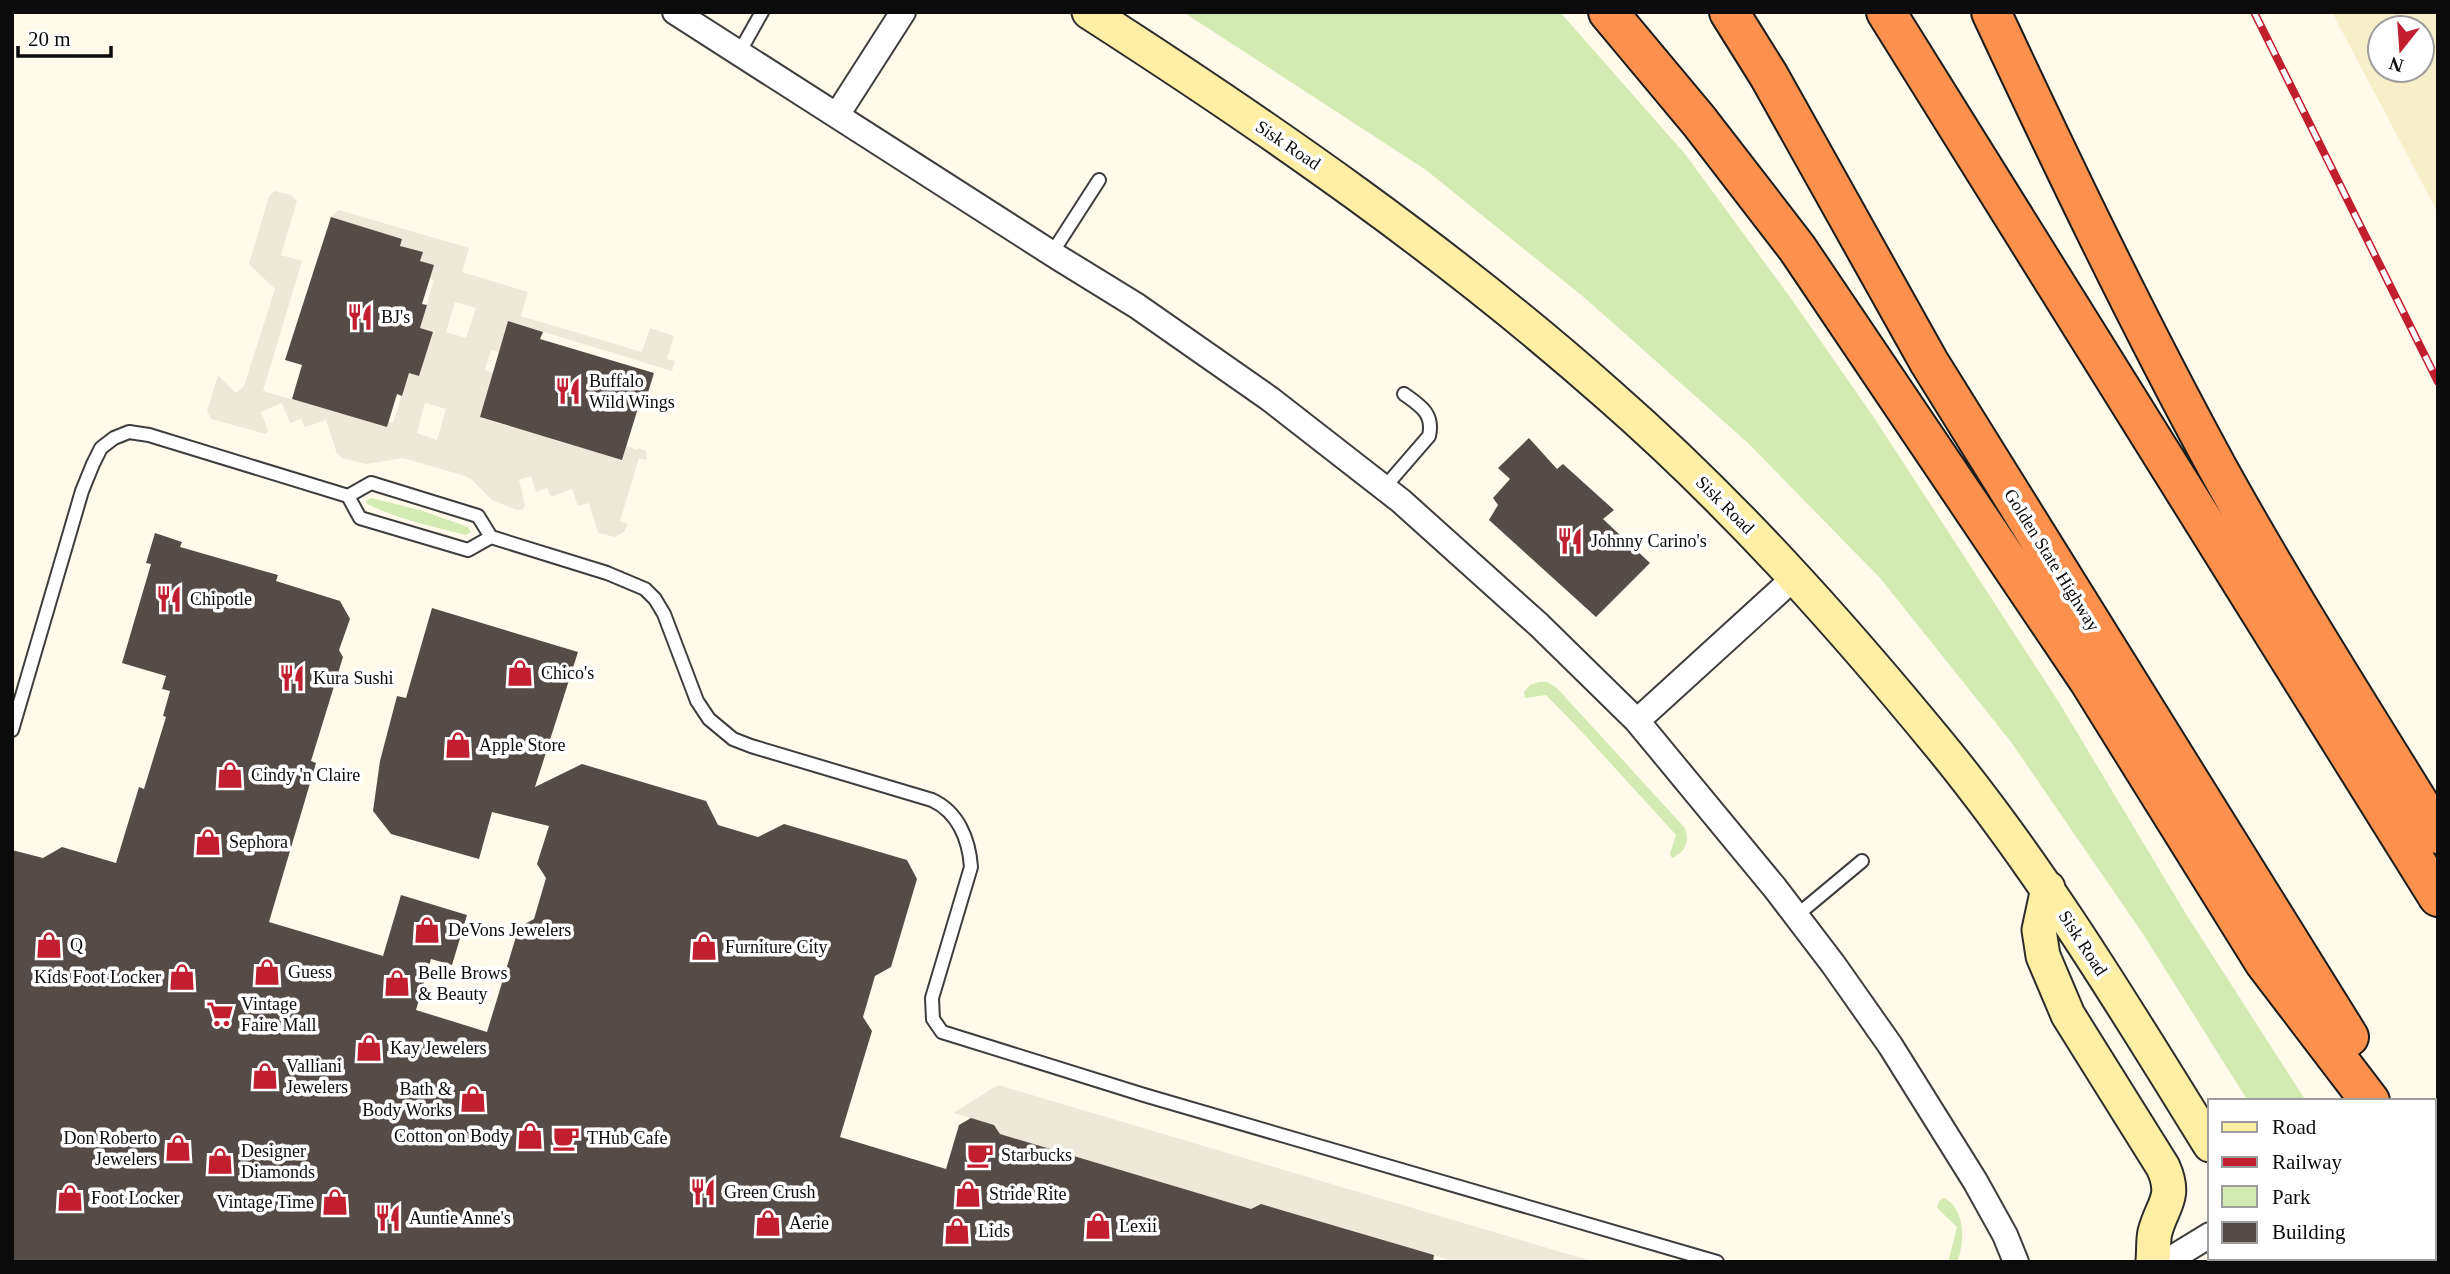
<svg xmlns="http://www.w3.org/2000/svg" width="2450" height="1274" font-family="Georgia,serif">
  <rect width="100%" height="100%" fill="#fffaea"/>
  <!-- farmland -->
  <path fill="#f6efc9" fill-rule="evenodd" d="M2332 12H2438V213ZM2380 28H2422V70H2380Z"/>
  <!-- green -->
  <path fill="#d3ebb2" d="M1183 12H1560L1685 154 1790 297 1875 419 2060 704 2186 914 2306 1101H2248L2143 934 2011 742 1880 578 1748 443 1586 299 1426 170Z
    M371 498 420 510 468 527 471 532 466 535C433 527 398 519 367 504L366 501Z
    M1539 682H1547L1557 688 1684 827C1691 840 1685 853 1672 858L1670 854 1676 835 1582 732 1546 695 1525 698 1524 692 1530 685Z
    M1944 1198C1966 1209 1965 1243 1957 1262H1948L1957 1227 1937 1208 1939 1201Z"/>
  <!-- plaza -->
  <path fill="#eee8da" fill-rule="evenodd" d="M275 191 291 195 297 201 281 255 302 261 263 391 387 427 389 422 393 423 409 373 419 376 433 332 420 328 434 280 430 278 420 261 422 252 400 246 402 239 331 217 339 210 469 248 462 272 528 292 521 316 642 352 650 328 674 336 667 359 675 361 672 371 508 321 499 352 491 350 485 370 493 373 481 418 622 460 626 446 638 450 639 448 646 451 647 460 639 458 620 521 628 524 624 532 615 537 598 533 589 503 578 506 572 489 551 497 547 488 536 492 531 476 519 480 525 505 523 509 517 510 492 500 471 479 465 476 403 458 366 464 342 458 337 454 326 420 305 427 301 419 290 423 282 403 261 412 268 430 266 434 211 419 207 411 218 375 236 393 244 386 275 289 249 264 269 196ZM455 302 476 308 466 338 446 332ZM425 403 446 409 437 440 417 433Z
    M998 1085 1595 1262H1456L1335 1226 1251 1209 1000 1134 994 1125 953 1113Z"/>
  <!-- building -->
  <path fill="#554c47" d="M331 217 402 239 400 246 423 252 420 261 434 265 422 304 427 305 420 328 433 332 419 376 409 373 402 396 397 394 387 427 292 399 302 365 285 360Z
    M508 321 543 332 540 339 654 373 643 409 638 408 622 460 480 417Z
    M1529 438 1557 469 1563 464 1614 510 1603 519 1650 563 1596 617 1489 520 1498 505 1493 498 1510 479 1498 468Z
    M155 533 182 542 180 547 278 575 276 581 340 601 350 619 339 650 343 657 311 761 316 763 269 922 383 956 401 895 467 915 452 965 431 959 416 1010 487 1032 519 927 534 919 546 878 537 864 549 826 492 812 479 859 391 834 373 811 380 761 397 696 406 698 432 608 578 652 535 787 582 764 706 801 718 825 758 837 784 824 907 860 917 879 891 967 875 976 863 1017 872 1031 840 1137 946 1169 959 1125 971 1118 994 1125 1000 1134 1251 1209 1261 1204 1434 1255 1433 1262H12V850L43 858 62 847 116 863 139 787 144 789 166 717 163 716 170 691 162 689 166 676 122 663 151 564 146 563Z"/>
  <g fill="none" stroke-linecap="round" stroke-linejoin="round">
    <defs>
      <path id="service" d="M739 53 762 12
        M1052 253 1099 180
        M1384 488 1429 436C1434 414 1421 406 1404 394
        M491 537 468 550 360 518 348 496 371 483 478 516 491 537 607 573 645 589 655 599 664 614 697 701 709 719 733 739 751 746 932 800C958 812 969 839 971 867L932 998 933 1019 942 1032 1144 1095 1717 1262
        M12 730 82 491 93 464 101 448 114 438 129 432 149 435 348 496
        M1796 916 1862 861"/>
      <path id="minor" d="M675 12 1059 258 1137 306 1270 399 1401 501 1539 625 1637 721 1775 888 1833 964 1890 1045 1975 1181 2005 1235 2016 1262
        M837 115 903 12
        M1637 721 1795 577
        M2149 1262 2174 1257 2210 1235"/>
      <path id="secondary" d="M1089 12C1271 129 1449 253 1610 396 1730 501 1837 620 1938 743 2041 868 2125 1008 2210 1145
        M2048 888 2039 930 2043 956 2068 1015 2163 1167C2177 1198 2162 1205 2155 1232 2153 1240 2154 1251 2153 1260
        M2281 1258 2283 1262"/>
      <path id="motorway" d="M1608 12 1699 121 1797 248 2089 681 2264 962 2370 1101
        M1729 12 1769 76 1929 362 2349 1037
        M1886 12 2438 897
        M1991 12C2063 166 2136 318 2217 467 2286 592 2363 712 2438 834
        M2434 1176 2438 1182"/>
    </defs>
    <!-- service casing -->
    <use href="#service" stroke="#3e3e3e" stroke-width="16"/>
    <!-- minor casing -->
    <use href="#minor" stroke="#3e3e3e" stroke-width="28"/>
    <!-- secondary casing -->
    <use href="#secondary" stroke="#2d2d2d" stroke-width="37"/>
    <!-- motorway casing -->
    <use href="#motorway" stroke="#1c1c1c" stroke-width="42"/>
    <!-- service -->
    <use href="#service" stroke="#fff" stroke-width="12"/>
    <!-- minor -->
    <use href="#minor" stroke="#fff" stroke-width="24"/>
    <!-- secondary -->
    <use href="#secondary" stroke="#ffefa5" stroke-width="33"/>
    <!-- motorway -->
    <use href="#motorway" stroke="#fb914c" stroke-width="38"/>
    <defs>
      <path id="rail" d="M2254 12 2438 382"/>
    </defs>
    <!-- rail casing -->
    <use href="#rail" stroke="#c11e30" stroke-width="8"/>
    <!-- rail -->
    <use href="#rail" stroke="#fff" stroke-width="5" stroke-dasharray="16" stroke-linecap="butt"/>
  </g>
  <!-- icons -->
  <defs>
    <symbol id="restaurant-bare" viewBox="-9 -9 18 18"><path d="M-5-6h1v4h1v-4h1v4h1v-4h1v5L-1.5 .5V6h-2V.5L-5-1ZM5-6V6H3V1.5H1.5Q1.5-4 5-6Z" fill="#c11e30" stroke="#fff" stroke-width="2.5" paint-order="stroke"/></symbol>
    <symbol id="shop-bare" viewBox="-9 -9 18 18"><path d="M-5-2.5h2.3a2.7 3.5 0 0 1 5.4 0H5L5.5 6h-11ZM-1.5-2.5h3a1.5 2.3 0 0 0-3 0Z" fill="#c11e30" stroke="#fff" stroke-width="2.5" paint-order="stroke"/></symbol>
    <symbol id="supermarket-bare" viewBox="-9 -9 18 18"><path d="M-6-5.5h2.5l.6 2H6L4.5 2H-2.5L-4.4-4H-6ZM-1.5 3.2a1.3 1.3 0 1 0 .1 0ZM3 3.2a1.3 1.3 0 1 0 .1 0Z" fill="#c11e30" stroke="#fff" stroke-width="2.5" paint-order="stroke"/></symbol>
    <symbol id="cafe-bare" viewBox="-9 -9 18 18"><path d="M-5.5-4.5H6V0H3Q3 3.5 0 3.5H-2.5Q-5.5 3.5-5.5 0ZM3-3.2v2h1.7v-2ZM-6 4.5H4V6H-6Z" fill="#c11e30" stroke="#fff" stroke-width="2.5" paint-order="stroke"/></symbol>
  </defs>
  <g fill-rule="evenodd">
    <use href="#restaurant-bare" x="341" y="298" width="38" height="38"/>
    <use href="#restaurant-bare" x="549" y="372" width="38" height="38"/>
    <use href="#restaurant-bare" x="1551" y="522" width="38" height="38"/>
    <use href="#restaurant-bare" x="150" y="580" width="38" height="38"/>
    <use href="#shop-bare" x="501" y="654" width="38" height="38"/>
    <use href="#restaurant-bare" x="273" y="659" width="38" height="38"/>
    <use href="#shop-bare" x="439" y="726" width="38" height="38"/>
    <use href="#shop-bare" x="211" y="756" width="38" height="38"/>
    <use href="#shop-bare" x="189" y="823" width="38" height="38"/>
    <use href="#shop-bare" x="408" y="911" width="38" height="38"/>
    <use href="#shop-bare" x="30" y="926" width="38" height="38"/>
    <use href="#shop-bare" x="685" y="928" width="38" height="38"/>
    <use href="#shop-bare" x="248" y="953" width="38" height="38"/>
    <use href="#shop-bare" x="163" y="958" width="38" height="38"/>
    <use href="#shop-bare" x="378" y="964" width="38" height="38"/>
    <use href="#supermarket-bare" x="201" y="995" width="38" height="38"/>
    <use href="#shop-bare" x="350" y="1029" width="38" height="38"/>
    <use href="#shop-bare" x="246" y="1057" width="38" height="38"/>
    <use href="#shop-bare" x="454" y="1080" width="38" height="38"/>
    <use href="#shop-bare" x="511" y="1117" width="38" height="38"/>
    <use href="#cafe-bare" x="547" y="1119" width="38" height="38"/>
    <use href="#shop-bare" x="159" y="1129" width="38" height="38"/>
    <use href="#cafe-bare" x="961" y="1136" width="38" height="38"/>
    <use href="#shop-bare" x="201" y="1142" width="38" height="38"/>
    <use href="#restaurant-bare" x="684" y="1173" width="38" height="38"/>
    <use href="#shop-bare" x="949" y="1175" width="38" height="38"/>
    <use href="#shop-bare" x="51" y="1179" width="38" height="38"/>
    <use href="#shop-bare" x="316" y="1183" width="38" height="38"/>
    <use href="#restaurant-bare" x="369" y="1199" width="38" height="38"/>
    <use href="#shop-bare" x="749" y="1204" width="38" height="38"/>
    <use href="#shop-bare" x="1079" y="1207" width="38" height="38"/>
    <use href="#shop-bare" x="938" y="1212" width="38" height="38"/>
  </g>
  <g text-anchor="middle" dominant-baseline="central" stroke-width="7" stroke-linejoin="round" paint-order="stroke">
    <!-- street labels -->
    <g font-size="18" fill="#0b0b0b" stroke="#fff">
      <text transform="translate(1288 145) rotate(34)">Sisk Road</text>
      <text transform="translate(1725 505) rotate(45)">Sisk Road</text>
      <text transform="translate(2052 560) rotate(58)">Golden State Highway</text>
      <text transform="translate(2083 943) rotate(57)">Sisk Road</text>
    </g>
    <!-- poi labels -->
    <g font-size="18" fill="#0b0b0b" stroke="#fff" text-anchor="start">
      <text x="381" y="317">BJ's</text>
      <text x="589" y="381">Buffalo<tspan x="589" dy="21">Wild Wings</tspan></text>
      <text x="1591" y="541">Johnny Carino's</text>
      <text x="190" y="599">Chipotle</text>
      <text x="541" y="673">Chico's</text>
      <text x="313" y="678">Kura Sushi</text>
      <text x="479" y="745">Apple Store</text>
      <text x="251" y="775">Cindy 'n Claire</text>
      <text x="229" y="842">Sephora</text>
      <text x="448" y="930">DeVons Jewelers</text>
      <text x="70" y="945">Q</text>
      <text x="725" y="947">Furniture City</text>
      <text x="288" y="972">Guess</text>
      <text x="418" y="973">Belle Brows<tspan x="418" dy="21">&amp; Beauty</tspan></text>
      <text x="161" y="977" text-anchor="end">Kids Foot Locker</text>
      <text x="241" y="1004">Vintage<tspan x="241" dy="21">Faire Mall</tspan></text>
      <text x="390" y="1048">Kay Jewelers</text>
      <text x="286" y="1066">Valliani<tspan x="286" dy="21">Jewelers</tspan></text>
      <text x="452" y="1089" text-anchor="end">Bath &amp;<tspan x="452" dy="21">Body Works</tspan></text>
      <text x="509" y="1136" text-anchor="end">Cotton on Body</text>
      <text x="157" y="1138" text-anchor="end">Don Roberto<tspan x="157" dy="21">Jewelers</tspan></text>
      <text x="587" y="1138">THub Cafe</text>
      <text x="241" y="1151">Designer<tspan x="241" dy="21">Diamonds</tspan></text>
      <text x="1001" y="1155">Starbucks</text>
      <text x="724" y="1192">Green Crush</text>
      <text x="989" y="1194">Stride Rite</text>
      <text x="91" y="1198">Foot Locker</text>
      <text x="314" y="1202" text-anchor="end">Vintage Time</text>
      <text x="409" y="1218">Auntie Anne's</text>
      <text x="789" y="1223">Aerie</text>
      <text x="1119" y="1226">Lexii</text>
      <text x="978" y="1231">Lids</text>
    </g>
  </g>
  <!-- border -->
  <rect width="2450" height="1274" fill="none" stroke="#0b0b0b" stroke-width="28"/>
  <!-- legend -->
  <rect x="2208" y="1099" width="228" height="161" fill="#ffffff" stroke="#9d9d9d" stroke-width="2"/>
  <rect x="2222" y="1122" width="35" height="10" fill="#ffefa5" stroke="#9d9d9d" stroke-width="2"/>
  <text x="2272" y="1134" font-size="21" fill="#0b0b0b">Road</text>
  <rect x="2222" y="1157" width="35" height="10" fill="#c11e30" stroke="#9d9d9d" stroke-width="2"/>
  <text x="2272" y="1169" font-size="21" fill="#0b0b0b">Railway</text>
  <rect x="2222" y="1186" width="35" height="21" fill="#d3ebb2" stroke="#9d9d9d" stroke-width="2"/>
  <text x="2272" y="1204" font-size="21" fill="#0b0b0b">Park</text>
  <rect x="2222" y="1222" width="35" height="21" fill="#554c47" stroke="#9d9d9d" stroke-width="2"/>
  <text x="2272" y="1239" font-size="21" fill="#0b0b0b">Building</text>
  <!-- north arrow -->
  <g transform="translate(2401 49) rotate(197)"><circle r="33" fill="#ffffff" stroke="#9d9d9d" stroke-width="2"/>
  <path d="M0-5L12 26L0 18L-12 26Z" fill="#c11e30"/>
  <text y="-10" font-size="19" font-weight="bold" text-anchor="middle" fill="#0b0b0b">N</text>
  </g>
  <!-- scale -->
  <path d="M18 46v10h93v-10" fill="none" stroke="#0b0b0b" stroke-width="3.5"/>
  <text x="28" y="46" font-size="21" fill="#0b0b0b" stroke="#ffffff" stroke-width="5" paint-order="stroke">20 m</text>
</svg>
